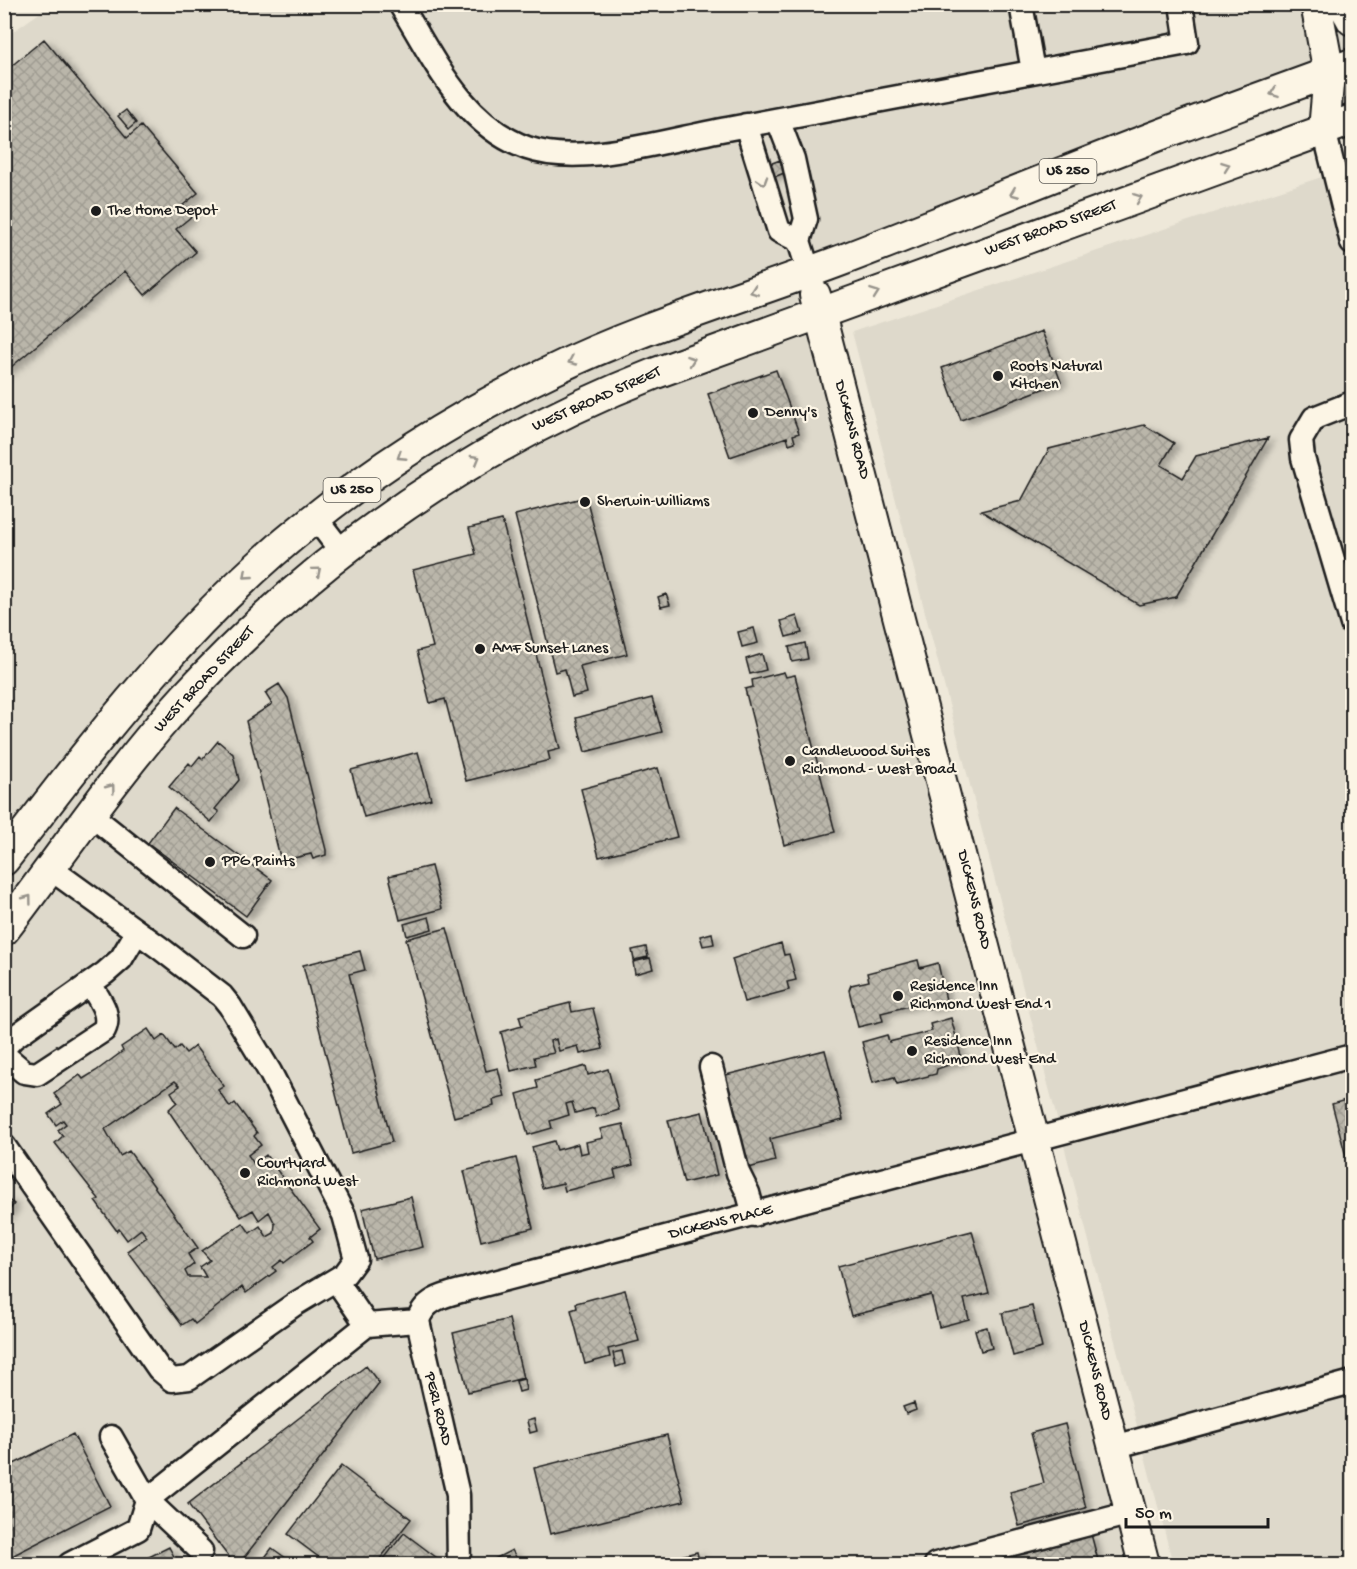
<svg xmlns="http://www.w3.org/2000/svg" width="1357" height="1569" font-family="'Gochi Hand',sans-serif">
  <defs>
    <pattern id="building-cross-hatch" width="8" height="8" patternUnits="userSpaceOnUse" patternTransform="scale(1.5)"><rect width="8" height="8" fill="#bab6aa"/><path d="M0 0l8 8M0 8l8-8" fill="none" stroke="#9f9c92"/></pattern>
    <filter id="shadow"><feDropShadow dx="6" dy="3.5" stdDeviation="3" flood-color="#0004"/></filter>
  </defs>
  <rect width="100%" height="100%" fill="#eee8d9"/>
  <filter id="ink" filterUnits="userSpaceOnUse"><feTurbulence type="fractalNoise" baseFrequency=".0167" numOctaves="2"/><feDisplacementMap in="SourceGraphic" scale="12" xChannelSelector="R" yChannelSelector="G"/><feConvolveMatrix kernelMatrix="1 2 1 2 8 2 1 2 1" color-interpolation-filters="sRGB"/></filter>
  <g filter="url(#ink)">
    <!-- built -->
    <path fill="#ded9cb" d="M52 4 1352 5V64L800 274 1143 1564H5L4 38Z
      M1352 167V1564H1173L852 332Z"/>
    <!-- building -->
    <path fill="url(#building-cross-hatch)" stroke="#1c1c1c" stroke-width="1.5" fill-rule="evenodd" filter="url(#shadow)" d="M44 39 127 138 141 126 198 193 183 205 192 216 176 229 196 252 145 295 125 271 4 373V72Z
      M126 110 136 123 129 129 118 116Z
      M780 160 784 173 772 178 767 165Z
      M1042 331 1061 382 961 420 942 368Z
      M776 370 799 433 793 435 795 442 789 444 787 437 730 457 708 394Z
      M1144 425 1174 443 1161 465 1183 478 1196 456 1268 438 1176 597 1139 605 981 511 1021 501 1049 449Z
      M586 497 627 654 580 666 587 693 572 697 565 669 555 672 515 515Z
      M502 520 560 749 548 752 550 760 466 781 445 699 430 703 417 651 433 647 413 570 476 554 469 528Z
      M666 594 670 605 661 607 658 597Z
      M797 616 802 633 786 637 781 621Z
      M754 628 758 643 742 647 738 632Z
      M805 643 808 659 792 662 789 647Z
      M762 654 766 670 750 674 746 659Z
      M784 672 786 677 795 675 835 832 784 845 745 689 753 687 752 680Z
      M279 684 288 698 326 850V855L313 859 311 854 281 861 246 721 272 704 265 693Z
      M652 698 662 732 585 752 576 718Z
      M218 741 233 754 239 780 215 809 219 812 211 822 169 787 189 763 192 766 200 756 203 759Z
      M418 752 431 799 364 817 351 770Z
      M658 768 677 837 599 857 581 789Z
      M174 808 272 880 246 916 148 843Z
      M431 866 442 909 400 920 389 876Z
      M429 917 432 929 407 936 404 924Z
      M447 928 486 1071 498 1068 505 1097 493 1100 494 1106 454 1117 406 939Z
      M712 933 714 944 703 946 700 936Z
      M781 943 784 955 789 954 796 980 787 982 789 990 744 1002 732 959Z
      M646 947 648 957 634 960 632 950Z
      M360 951 365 970 349 974 392 1142 351 1153 303 965Z
      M650 958 653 969 635 974 633 962Z
      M918 960 920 968 938 963 947 1005 927 1009 925 1002 881 1013 883 1021 858 1027 849 990 851 985 869 981 867 973Z
      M570 1003 572 1012 593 1008 603 1049 580 1054 578 1046 559 1051 556 1039 550 1041 554 1053 534 1057 536 1065 511 1071 501 1032 522 1026 519 1016Z
      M951 1018 962 1060 937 1069 936 1074 897 1084 894 1077 873 1083 862 1042 887 1035 889 1042 932 1031 930 1024Z
      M148 1029 156 1041 164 1035 175 1050 180 1046 186 1053 195 1046 224 1086 218 1090 230 1107 235 1103 257 1133 254 1136 261 1145 248 1155 254 1164 266 1155 320 1229 310 1237 313 1241 284 1263 282 1260 273 1267 276 1271 246 1293 242 1287 195 1324 191 1319 182 1325 127 1251 147 1237 141 1229 127 1240 119 1229 117 1231 95 1201 99 1199 55 1143 63 1136 58 1130 66 1124 63 1120 56 1125 48 1114 62 1104 54 1094 80 1075 83 1079 96 1071 123 1051 121 1047ZM175 1081 180 1086 171 1092 177 1102 168 1110 241 1217 253 1210 259 1220 269 1212 275 1224 274 1233 267 1237 260 1226 250 1233 243 1223 202 1251 210 1260 200 1267 206 1277H188L185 1271 194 1264 188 1254 198 1248 129 1151 120 1156 105 1129Z
      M825 1050 843 1120 770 1139 775 1161 741 1170 718 1077Z
      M586 1066 588 1075 608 1069 619 1110 596 1117 594 1108 575 1113 572 1102 566 1104 569 1115 550 1121 552 1128 528 1135 517 1094 538 1088 536 1080Z
      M1352 1098V1179L1332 1104Z
      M702 1112 717 1175 684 1183 668 1120Z
      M623 1124 633 1165 614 1170 616 1178 565 1191 563 1183 542 1188 532 1147 554 1141 557 1150 578 1144 580 1154 588 1152 586 1142 603 1138 600 1129Z
      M516 1158 533 1228 481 1241 464 1171Z
      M4 1197 14 1204 4 1218Z
      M411 1197 423 1247 374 1259 362 1209Z
      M972 1231 989 1293 964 1299 969 1319 939 1327 931 1295 851 1316 838 1266Z
      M625 1290 639 1341 608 1349 610 1357 585 1364 571 1310 577 1308 576 1303Z
      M1032 1306 1042 1348 1013 1356 1002 1313Z
      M509 1319 523 1378 468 1392 453 1333Z
      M987 1327 992 1348 981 1351 975 1330Z
      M622 1351 625 1364 616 1367 613 1353Z
      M366 1366 379 1383 239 1564H234L188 1504Z
      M524 1379 526 1390 519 1392 516 1381Z
      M914 1403 916 1410 906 1414 903 1407Z
      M534 1419 537 1431 530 1433 527 1421Z
      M1065 1424 1086 1508 1019 1526 1010 1492 1044 1483 1031 1433Z
      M73 1434 110 1506 4 1560V1469Z
      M667 1435 684 1501 550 1534 534 1468Z
      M341 1466 411 1519 376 1564H328L288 1534Z
      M404 1533 445 1564H380Z
      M1091 1534 1099 1564H987L986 1561Z
      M169 1547 178 1564H135Z
      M272 1548 294 1564H260Z
      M512 1550 520 1564H485Z
      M697 1552 700 1564H648Z"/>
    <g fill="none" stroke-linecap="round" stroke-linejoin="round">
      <defs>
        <path id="minor" d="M400 4C433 58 463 125 527 148 584 168 672 138 732 128 884 101 1035 70 1187 43L1181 4
          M1021 4 1033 71
          M778 120 793 159 806 219 799 241 809 272
          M746 125 779 231 799 241
          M1324 130 1352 243
          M1352 403 1314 418 1301 440 1303 458 1352 624
          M315 517 341 551
          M91 815 243 936
          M4 1048 13 1038 105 973 121 959 137 932
          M4 1055 24 1072 37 1074 104 1030C112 1014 98 998 90 984
          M711 1067 738 1173 748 1193 754 1215
          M4 1146 159 1369 172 1380 189 1378 295 1304 345 1274 356 1259 344 1215 270 1072 230 1006 222 996 160 948 51 869
          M336 1280 367 1325
          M1114 1447 1352 1382
          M201 1551 147 1500 367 1325 418 1321
          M70 1564 138 1529 147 1500 111 1437
          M459 1564 458 1495 418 1321C424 1298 447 1295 468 1289L1352 1056
          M936 1564 1131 1513"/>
        <path id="major" d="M1316 4 1329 73 1324 130
          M1343 4 1352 20
          M815 295 1144 1564
          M4 860C98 737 190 617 311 521 384 462 465 412 549 372 643 326 744 297 842 260 942 222 1041 180 1141 142 1211 115 1282 90 1352 64
          M4 930C64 852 119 769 185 697 317 554 475 444 656 373L1352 120"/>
      </defs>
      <!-- minor casing -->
      <use href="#minor" stroke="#1c1c1c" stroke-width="27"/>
      <!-- major casing -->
      <use href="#major" stroke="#1c1c1c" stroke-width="34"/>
      <!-- minor -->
      <use href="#minor" stroke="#fcf5e5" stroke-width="22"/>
      <!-- major -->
      <use href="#major" stroke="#fcf5e5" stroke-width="30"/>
    </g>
    <!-- one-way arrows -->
    <defs><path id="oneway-chevron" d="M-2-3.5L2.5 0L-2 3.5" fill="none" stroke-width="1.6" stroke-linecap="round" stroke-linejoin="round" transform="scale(1.5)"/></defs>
    <g stroke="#97938b">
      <use href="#oneway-chevron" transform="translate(1274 93) rotate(160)"/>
      <use href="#oneway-chevron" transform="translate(1226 166) rotate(-20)"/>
      <use href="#oneway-chevron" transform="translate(763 181) rotate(72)"/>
      <use href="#oneway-chevron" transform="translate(1014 193) rotate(158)"/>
      <use href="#oneway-chevron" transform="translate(1138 198) rotate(-20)"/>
      <use href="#oneway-chevron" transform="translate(754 291) rotate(160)"/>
      <use href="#oneway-chevron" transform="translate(875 293) rotate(-20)"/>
      <use href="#oneway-chevron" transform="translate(691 360) rotate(-20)"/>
      <use href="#oneway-chevron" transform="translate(572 361) rotate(156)"/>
      <use href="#oneway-chevron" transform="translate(401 456) rotate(147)"/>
      <use href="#oneway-chevron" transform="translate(476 459) rotate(-30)"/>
      <use href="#oneway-chevron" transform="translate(317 571) rotate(-40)"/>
      <use href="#oneway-chevron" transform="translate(247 575) rotate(139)"/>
      <use href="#oneway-chevron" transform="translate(111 788) rotate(-53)"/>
      <use href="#oneway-chevron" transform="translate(28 899) rotate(-53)"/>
    </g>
  </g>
  <!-- markers -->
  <g fill="#1c1c1c" stroke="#fcf5e5" stroke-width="2">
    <circle cx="96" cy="211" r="6"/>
    <circle cx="998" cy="376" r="6"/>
    <circle cx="753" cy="413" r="6"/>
    <circle cx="585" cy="502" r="6"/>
    <circle cx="480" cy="649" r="6"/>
    <circle cx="790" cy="761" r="6"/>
    <circle cx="210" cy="862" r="6"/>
    <circle cx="898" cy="996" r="6"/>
    <circle cx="912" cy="1051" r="6"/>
    <circle cx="245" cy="1173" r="6"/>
  </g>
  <g text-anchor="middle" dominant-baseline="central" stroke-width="4.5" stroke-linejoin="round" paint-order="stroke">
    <!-- shield labels -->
    <g fill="#fcf5e5" stroke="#5f5d58" stroke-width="1.5">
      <rect x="1039.5" y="159" width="57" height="24" rx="4.5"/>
      <rect x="323.5" y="478" width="57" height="24" rx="4.5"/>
    </g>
    <g font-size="15" font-weight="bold" fill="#1c1c1c">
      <text x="1068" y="171">US 250</text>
      <text x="352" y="490">US 250</text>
    </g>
    <!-- poi labels -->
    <g font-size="16" fill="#1c1c1c" stroke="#fcf5e5" text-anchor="start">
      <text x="108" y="211">The Home Depot</text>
      <text x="1010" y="367">Roots Natural<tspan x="1010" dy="18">Kitchen</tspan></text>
      <text x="765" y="413">Denny's</text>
      <text x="597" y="502">Sherwin-Williams</text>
      <text x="492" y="649">AMF Sunset Lanes</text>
      <text x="802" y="752">Candlewood Suites<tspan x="802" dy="18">Richmond - West Broad</tspan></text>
      <text x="222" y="862">PPG Paints</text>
      <text x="910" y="987">Residence Inn<tspan x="910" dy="18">Richmond West End 1</tspan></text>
      <text x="924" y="1042">Residence Inn<tspan x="924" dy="18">Richmond West End</tspan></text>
      <text x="257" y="1164">Courtyard<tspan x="257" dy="18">Richmond West</tspan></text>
    </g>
    <!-- street labels -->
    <g font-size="16" fill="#1c1c1c" stroke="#fcf5e5">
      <text transform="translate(1051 229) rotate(-20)">WEST BROAD STREET</text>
      <text transform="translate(597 400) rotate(-24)">WEST BROAD STREET</text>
      <text transform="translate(851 430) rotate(75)">DICKENS ROAD</text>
      <text transform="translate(205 680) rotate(-47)">WEST BROAD STREET</text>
      <text transform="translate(973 900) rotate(76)">DICKENS ROAD</text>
      <text transform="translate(721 1223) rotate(-14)">DICKENS PLACE</text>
      <text transform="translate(1094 1371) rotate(76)">DICKENS ROAD</text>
      <text transform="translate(437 1409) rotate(76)">PERL ROAD</text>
    </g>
  </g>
  <!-- margin -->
  <rect width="1357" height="1569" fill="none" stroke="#fcf5e5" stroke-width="24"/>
  <rect x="12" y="12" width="1333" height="1545" fill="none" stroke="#1c1c1c" stroke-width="2" filter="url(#ink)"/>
  <!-- scale -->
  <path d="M1126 1518v9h142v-9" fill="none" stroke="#1c1c1c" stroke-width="3"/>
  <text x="1135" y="1518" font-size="18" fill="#1c1c1c" stroke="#fcf5e5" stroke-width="4.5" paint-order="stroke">50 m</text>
</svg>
